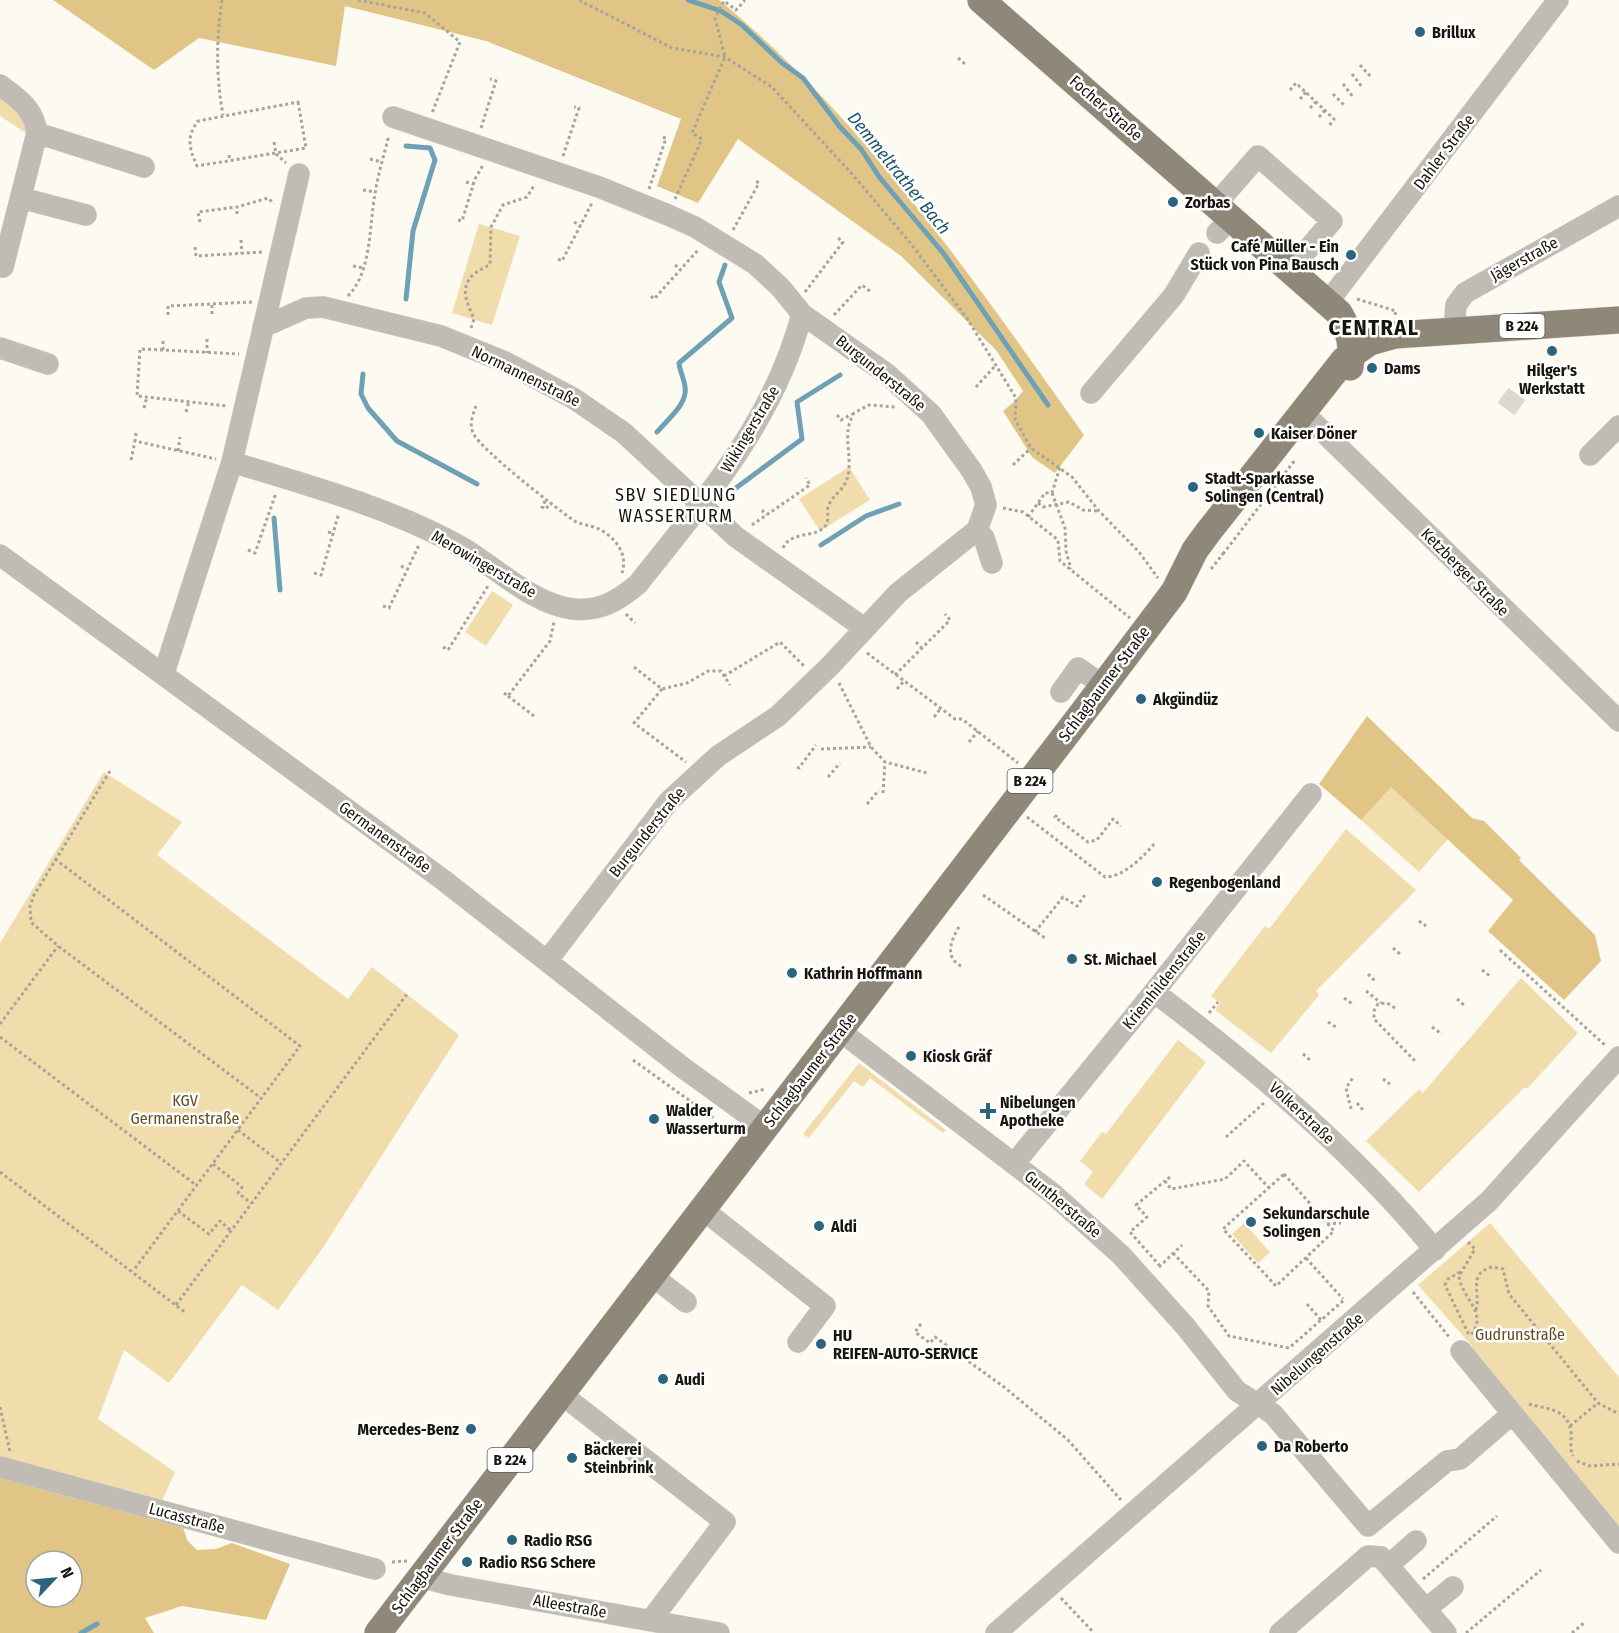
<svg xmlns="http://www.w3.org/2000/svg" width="1619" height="1633" font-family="'Fira Sans Condensed',sans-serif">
  <rect width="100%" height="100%" fill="#fdfaf1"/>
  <!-- green -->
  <path fill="#f1dcac" d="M0 93 15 103 29 135 0 116Z
    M479 224 520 236 492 325 452 313Z
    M849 467 870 500 820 531 799 499Z
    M492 591 513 605 486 646 465 632Z
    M104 772 182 822 157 855 348 999 372 967 459 1035 322 1249 278 1310 242 1285 169 1383 124 1350 98 1419 175 1472 162 1501 0 1457V943Z
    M1390 786 1448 839 1419 872 1361 820Z
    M1346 829 1416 890 1316 991 1319 995 1271 1053 1215 1010 1220 1003 1211 996 1265 926 1269 929Z
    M1521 978 1578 1033 1527 1089 1525 1087 1419 1192 1366 1141 1419 1089 1423 1093Z
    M1178 1040 1206 1062 1102 1199 1084 1184 1093 1172 1080 1161 1102 1132 1106 1134Z
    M859 1063 946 1130 943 1133 870 1078 863 1087 854 1081 809 1138 803 1134Z
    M1244 1223 1270 1252 1258 1263 1232 1234Z
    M1490 1223 1619 1377V1529L1470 1356 1472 1346 1418 1285Z"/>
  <!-- forest -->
  <path fill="#e0c586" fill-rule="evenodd" d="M53 0H719C867 122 974 281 1084 435L1055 473 1032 457 1003 411 1015 401 1023 391 996 350 901 256 738 139 698 203 657 186 681 119 486 41 345 6 336 66 199 38 154 70Z
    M1367 716 1472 818 1484 821 1521 858 1519 860 1595 935 1601 961 1564 1000 1488 931 1513 900 1391 787 1361 820 1319 784Z
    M0 1474 182 1524 187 1540 197 1550 216 1549 232 1543 290 1564 266 1620 182 1606 145 1618 154 1633H0ZM36 1561H72V1597H36Z"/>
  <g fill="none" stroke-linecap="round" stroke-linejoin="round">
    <!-- stream -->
    <path stroke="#6fa1b6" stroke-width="5" d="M688 0 721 11 742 25 782 63 803 78 840 127 861 149 880 178 944 254 1048 405
      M406 299 413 231 435 160 430 148 406 146
      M363 374 361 394 368 408 397 441 477 484
      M657 432C667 420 688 404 685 387 684 378 680 372 679 363L732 318 719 282 725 265
      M736 488 802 439 797 402 840 375
      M274 518 280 590
      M821 545 866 516 899 504
      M81 1633 97 1624"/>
    <!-- minor-tunnel -->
    <path stroke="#dbd8cf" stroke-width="21" stroke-dasharray="21 10" stroke-linecap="butt" d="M1506 409 1517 394"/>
    <defs>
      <path id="minor" d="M0 85C19 99 34 109 37 133L3 267 0 265
        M393 117 599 187 668 215 695 227 755 264 780 287 802 314 887 374 931 414 972 471 981 487 986 505 977 530 898 593 830 666 778 716 718 756 669 801 547 961
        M37 133 144 167
        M21 198 86 215
        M1216 204 1258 156 1332 221 1290 270
        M1217 233 1231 218
        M1328 302 1558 0
        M263 327 306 308 323 307 441 336 505 362 573 398 624 433 736 537 864 628
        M1454 331 1456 305 1465 293 1619 206
        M0 348 48 364
        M1091 393 1174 295 1199 253
        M1312 421 1619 721
        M1590 455 1619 426
        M232 462C307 485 385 506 454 543 491 562 530 604 573 609 600 612 619 600 638 584 705 499 774 421 802 314
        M977 530 984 538 992 563
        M0 555 442 879 682 1067 765 1127
        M164 673 232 462 299 174
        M1061 692 1078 668 1103 685
        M1154 992C1256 1069 1353 1151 1435 1250
        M840 1031 1052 1193 1121 1255 1185 1326 1237 1391 1273 1414 1368 1526 1447 1461 1460 1459 1512 1414
        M1014 1164 1154 992 1311 794
        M701 1208 825 1306 798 1342
        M651 1275 686 1302
        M1461 1351 1619 1543
        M560 1393 725 1522 651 1620
        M0 1467 375 1569
        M1389 1565 1416 1541
        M421 1577 451 1585 719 1633
        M1426 1609 1453 1587
        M996 1633 1489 1201 1619 1057
        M1280 1633 1368 1556 1381 1557 1446 1633"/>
      <path id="major" d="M981 0 1339 313C1350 331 1353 346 1350 367
        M378 1633 1078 719 1174 592 1195 550 1209 531 1344 360 1370 342 1395 335 1619 320"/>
    </defs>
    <!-- minor casing -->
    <use href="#minor" stroke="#d8d5cd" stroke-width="22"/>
    <!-- major casing -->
    <use href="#major" stroke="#d8d5cd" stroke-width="28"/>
    <!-- path -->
    <path stroke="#a7a49b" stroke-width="3" stroke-dasharray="3 3" stroke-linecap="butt" d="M222 0C216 40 216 76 223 115
      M358 0 425 13 460 42 432 113
      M579 0 672 48 725 57 772 87 852 174 912 245 968 320 1016 398 1015 420 1031 448 1072 477 1099 511 1139 552 1158 578
      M958 58 965 64
      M1360 65 1371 77
      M1352 74 1362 87
      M1343 84 1353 97
      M1290 90 1296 83 1334 119 1329 126
      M1333 94 1345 106
      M1300 99 1306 92
      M298 102 306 148 197 166C189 148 186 137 198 121Z
      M1310 108 1316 102
      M1319 117 1325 110
      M481 128 496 81 490 79
      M274 142 276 154 286 163
      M229 155 230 161
      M563 156 579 108 574 107
      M370 159 382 162
      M466 182 473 184
      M649 189 666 138 662 137
      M363 190 375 192
      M675 199 702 139 692 133 725 57 715 18 724 1 736 10 745 0
      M237 214V207
      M458 220 462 221 475 179 483 165
      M200 222 198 212 237 207 268 198 274 204
      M574 222 581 226
      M733 230 759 183 754 180
      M241 240 242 254
      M195 247 196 256 263 252
      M558 259 562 261 592 203
      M675 265 681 270
      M353 266 364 268
      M805 292 843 242 838 238
      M348 296C372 271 369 226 375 194 378 174 384 155 389 135
      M651 296 654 299 699 249
      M1357 299 1396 311 1395 315
      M212 314V304
      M168 315V306L252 302
      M834 315 862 285 871 292
      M471 328 474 319C468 304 458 288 474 274 479 270 485 268 490 264L491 227 503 205 527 197 535 184
      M207 339V353
      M163 341V350L239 354
      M163 350 140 349 137 396 227 406
      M976 387 995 366
      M476 406C473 414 469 424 473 433 481 450 555 507 573 520 580 525 591 525 599 529 616 538 628 554 622 573
      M144 408 147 397
      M186 412 189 401
      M837 415 841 420 852 414
      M136 433 135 441 216 459
      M178 451 180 437
      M131 460 135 441
      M1013 465 1031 448
      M1052 493 1065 528 1066 551 1071 569
      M545 501 542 507 546 509 550 503
      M1038 503 1043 507 1069 502 1083 510 1098 511
      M1003 508 1023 512 1058 540 1060 561 1130 618
      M762 510 766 515
      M1028 517 1045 493H1052L1060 467
      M752 525 810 485 806 478
      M328 532 334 534
      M783 548C791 530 817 539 826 525 829 520 827 513 828 507 833 492 849 490 849 467 850 447 843 432 854 413L869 405 895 407
      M248 550 255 553 276 493
      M1223 554 1295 460
      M401 566 407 569
      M1211 569 1223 554 1219 551
      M314 573 321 575 339 513
      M383 606 389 608 419 545
      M626 614 635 623
      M916 642 922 648
      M443 647 448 650 488 586
      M867 653 955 719H962L1018 763
      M634 667 662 689 687 683 708 671H721L730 685
      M895 675 950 620 945 614
      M724 676 780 642 805 667
      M839 683 871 747 885 762 927 773
      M662 689 634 723 686 762
      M897 689 904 681
      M504 693 508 696 550 641 554 622
      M508 696 534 716
      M934 717 941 708
      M969 742 978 731
      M821 749 871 747
      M797 767 799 768 816 745
      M110 771 34 895 30 906 31 922 58 946 261 1098
      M828 777 840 763
      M883 793 885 762
      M867 804 879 790
      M1057 815 1055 817 1088 842 1097 840 1113 819 1121 826
      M1027 817 1105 877C1124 877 1144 856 1155 843
      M55 859 300 1046 133 1271
      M983 895 1045 938
      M1419 921 1426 926
      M959 927C951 940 944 957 961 966
      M1035 932 1063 897 1077 906 1085 895
      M1393 948 1400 954
      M1500 950 1606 1046
      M1482 970 1490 976
      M1368 974 1375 981
      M1366 991 1381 1003
      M1344 998 1354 1005
      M1457 999 1465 1006
      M1395 1008 1387 1003 1378 1004 1374 1011V1019L1417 1063
      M1209 1013 1218 1002
      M1328 1022 1336 1027
      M0 1024 58 946
      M1432 1027 1442 1034
      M0 1037 196 1185
      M1303 1054 1310 1060
      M633 1060 714 1118
      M1383 1079 1390 1084
      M749 1093 766 1089
      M1357 1103 1363 1110
      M1351 1109 1346 1088 1354 1076
      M238 1130 281 1163
      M1226 1137 1264 1103
      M213 1164 242 1187 238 1193 251 1203
      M0 1172 186 1313
      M1284 1174 1334 1231 1276 1286 1223 1229Z
      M1170 1177 1165 1181 1171 1189 1225 1179 1244 1161 1269 1188
      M178 1211 209 1234 220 1221 230 1230
      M1327 1224 1341 1223
      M1468 1242 1475 1249 1459 1276C1461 1298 1489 1313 1471 1335
      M1173 1253 1209 1291 1208 1306 1229 1336 1289 1348 1344 1300
      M1306 1258 1343 1299
      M1160 1266 1130 1232 1147 1217 1136 1205 1165 1181
      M1159 1267 1182 1245
      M1460 1272 1448 1279 1445 1285 1469 1335
      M1413 1292 1450 1338
      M1307 1304 1321 1320
      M176 1305 407 994
      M1476 1310C1481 1292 1467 1274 1492 1267L1503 1269 1509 1294 1598 1403 1619 1414
      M921 1324 915 1332 930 1343 935 1337 1004 1387 1068 1440 1121 1500
      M1529 1404C1545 1409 1568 1408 1571 1432 1572 1441 1569 1448 1573 1456
      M0 1407 10 1452
      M1570 1426 1598 1403
      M1577 1461 1589 1466 1619 1464
      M392 1562 407 1561
      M1423 1579 1497 1516
      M1061 1598 1094 1633
      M1466 1633 1541 1570
      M1572 1633 1585 1622"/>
    <!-- minor -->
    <use href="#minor" stroke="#c0bcb3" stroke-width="21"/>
    <!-- major -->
    <use href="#major" stroke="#8f8878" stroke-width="27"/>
  </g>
  <!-- markers -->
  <g fill="#2a657d" stroke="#fff" stroke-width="2">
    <circle cx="1420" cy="32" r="6"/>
    <circle cx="1173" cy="202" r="6"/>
    <circle cx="1351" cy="255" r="6"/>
    <circle cx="1552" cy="351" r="6"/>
    <circle cx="1372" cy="368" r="6"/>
    <circle cx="1259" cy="433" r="6"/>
    <circle cx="1193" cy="487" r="6"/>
    <circle cx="1141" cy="699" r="6"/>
    <circle cx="1157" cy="882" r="6"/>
    <circle cx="1072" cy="959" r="6"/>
    <circle cx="792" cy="973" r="6"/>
    <circle cx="911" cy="1056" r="6"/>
    <path d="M985 1102h6v6h6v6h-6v6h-6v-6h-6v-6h6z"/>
    <circle cx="654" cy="1119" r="6"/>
    <circle cx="1251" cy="1222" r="6"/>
    <circle cx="819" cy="1226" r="6"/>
    <circle cx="821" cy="1344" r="6"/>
    <circle cx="663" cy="1379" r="6"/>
    <circle cx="471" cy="1429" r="6"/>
    <circle cx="1262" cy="1446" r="6"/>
    <circle cx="572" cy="1458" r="6"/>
    <circle cx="512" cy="1540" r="6"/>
    <circle cx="467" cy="1562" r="6"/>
  </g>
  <g text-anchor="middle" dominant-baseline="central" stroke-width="5" stroke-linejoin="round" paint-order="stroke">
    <!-- shield labels -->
    <g fill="#fff" stroke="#5d5b56" stroke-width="1.5">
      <rect x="1499.5" y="314" width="45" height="24" rx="4.5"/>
      <rect x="1007.5" y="769" width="45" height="24" rx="4.5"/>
      <rect x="487.5" y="1448" width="45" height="24" rx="4.5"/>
    </g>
    <g font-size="15" font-weight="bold" fill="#18150d">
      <text x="1522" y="326">B 224</text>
      <text x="1030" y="781">B 224</text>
      <text x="510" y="1460">B 224</text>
    </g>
    <!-- poi labels -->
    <g font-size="16" font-weight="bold" fill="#18150d" stroke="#fff" text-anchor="start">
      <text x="1432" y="32">Brillux</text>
      <text x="1185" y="202">Zorbas</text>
      <text x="1339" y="246" text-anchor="end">Café Müller - Ein<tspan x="1339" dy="18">Stück von Pina Bausch</tspan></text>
      <text x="1384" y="368">Dams</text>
      <text x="1552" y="370" text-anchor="middle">Hilger's<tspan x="1552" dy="18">Werkstatt</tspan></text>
      <text x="1271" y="433">Kaiser Döner</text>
      <text x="1205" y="478">Stadt-Sparkasse<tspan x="1205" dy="18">Solingen (Central)</tspan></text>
      <text x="1153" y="699">Akgündüz</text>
      <text x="1169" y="882">Regenbogenland</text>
      <text x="1084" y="959">St. Michael</text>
      <text x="804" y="973">Kathrin Hoffmann</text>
      <text x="923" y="1056">Kiosk Gräf</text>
      <text x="1000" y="1102">Nibelungen<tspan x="1000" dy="18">Apotheke</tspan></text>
      <text x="666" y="1110">Walder<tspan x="666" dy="18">Wasserturm</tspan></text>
      <text x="1263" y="1213">Sekundarschule<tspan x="1263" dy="18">Solingen</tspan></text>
      <text x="831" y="1226">Aldi</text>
      <text x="833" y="1335">HU<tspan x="833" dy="18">REIFEN-AUTO-SERVICE</tspan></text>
      <text x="675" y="1379">Audi</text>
      <text x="459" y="1429" text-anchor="end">Mercedes-Benz</text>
      <text x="1274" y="1446">Da Roberto</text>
      <text x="584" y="1449">Bäckerei<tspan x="584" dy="18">Steinbrink</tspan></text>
      <text x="524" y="1540">Radio RSG</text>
      <text x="479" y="1562">Radio RSG Schere</text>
    </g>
    <!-- street labels -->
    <g font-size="16" fill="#18150d" stroke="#fff">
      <text transform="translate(1106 108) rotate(41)">Focher Straße</text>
      <text transform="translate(1444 152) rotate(-53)">Dahler Straße</text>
      <text transform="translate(1524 259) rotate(-29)">Jägerstraße</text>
      <text transform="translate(881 373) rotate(39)">Burgunderstraße</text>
      <text transform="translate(526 376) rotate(26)">Normannenstraße</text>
      <text transform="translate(750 429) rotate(-59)">Wikingerstraße</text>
      <text transform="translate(484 564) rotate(30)">Merowingerstraße</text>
      <text transform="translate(1465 572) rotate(45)">Ketzberger Straße</text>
      <text transform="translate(1104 684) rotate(-53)">Schlagbaumer Straße</text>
      <text transform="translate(647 832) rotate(-51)">Burgunderstraße</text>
      <text transform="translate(385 837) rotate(36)">Germanenstraße</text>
      <text transform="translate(1164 980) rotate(-51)">Kriemhildenstraße</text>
      <text transform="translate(810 1070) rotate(-52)">Schlagbaumer Straße</text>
      <text transform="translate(1302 1113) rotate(43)">Volkerstraße</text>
      <text transform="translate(1063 1204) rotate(40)">Guntherstraße</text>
      <text transform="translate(1317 1354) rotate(-41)">Nibelungenstraße</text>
      <text transform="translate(187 1518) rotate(15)">Lucasstraße</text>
      <text transform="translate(437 1556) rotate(-53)">Schlagbaumer Straße</text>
      <text transform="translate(570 1606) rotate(10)">Alleestraße</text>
    </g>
    <!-- park labels -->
    <g font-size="16" fill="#624f20" stroke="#fff">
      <text x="185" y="1100">KGV<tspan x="185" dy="18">Germanenstraße</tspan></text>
      <text x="1520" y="1334">Gudrunstraße</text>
    </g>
    <!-- water labels -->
    <g font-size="18" font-style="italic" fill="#1c556c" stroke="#fff">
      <text transform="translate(899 173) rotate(51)">Demmeltrather Bach</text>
    </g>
    <!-- neighbourhood labels -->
    <g font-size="18" letter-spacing="1.5" fill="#18150d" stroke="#fff">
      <text x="676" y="495">SBV SIEDLUNG<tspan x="676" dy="21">WASSERTURM</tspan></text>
    </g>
    <!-- district labels -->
    <g font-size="22" font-weight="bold" letter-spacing="1.5" fill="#18150d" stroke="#fff">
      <text x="1374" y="327">CENTRAL</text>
    </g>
  </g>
  <!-- north arrow -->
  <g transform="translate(54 1579) rotate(64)"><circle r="28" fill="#ffffff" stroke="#a3a19e" stroke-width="1.5"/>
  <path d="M0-4.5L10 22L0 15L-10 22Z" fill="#2a657d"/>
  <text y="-9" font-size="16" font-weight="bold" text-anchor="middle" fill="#18150d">N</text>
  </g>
</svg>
